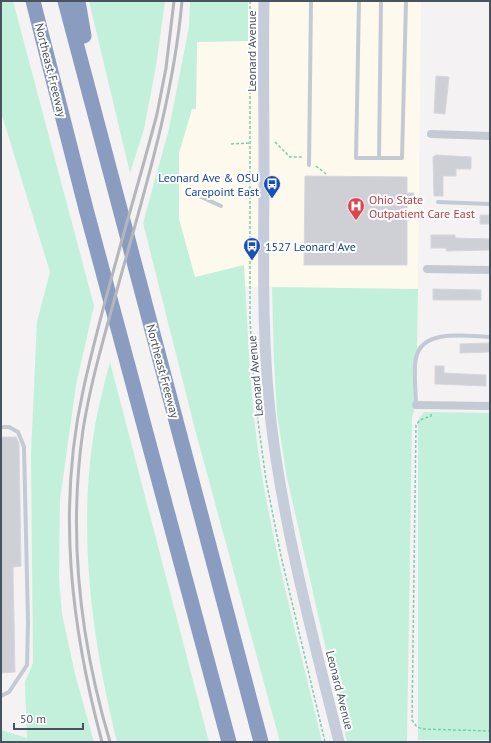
<svg xmlns="http://www.w3.org/2000/svg" width="491" height="743" font-family="'PT Sans',sans-serif">
  <rect width="100%" height="100%" fill="#f4f2f2"/>
  <!-- commercial -->
  <path fill="#fdfaed" d="M248 1H421L418 289 245 287 244 265 195 278 179 219V153L192 109 196 108 197 42 248 41Z"/>
  <!-- green -->
  <path fill="#c2f0db" d="M1 1H13L94 306 76 385 60 500 59 579 62 614 75 674 94 742H1V730L27 738 25 682 33 663 31 453 37 322 50 272 1 112Z
    M89 1H165L156 66 144 129 130 173Z
    M190 1H248V41L197 42 196 109H192L179 153V219L195 277 244 265C248 333 250 402 261 470 276 561 301 652 322 742H280L196 433 143 223 169 129 189 27Z
    M272 287 418 289 416 401 412 418 407 742H347L287 478 277 414 274 362Z
    M110 362 209 742H117C91 636 76 524 97 415 101 397 105 379 110 362Z
    M424 412 490 413V740H418V420Z"/>
  <!-- building -->
  <path fill="#ced0d6" stroke="#d6d7dd" d="M436 76 449 77 445 114 434 113Z
    M436 155 471 157V169H456V176H443V196H434L433 157Z
    M305 176 407 177V193H414L415 201H407V265H304Z
    M480 215H489V224H480Z
    M431 235H455V238L490 239V250L446 251V248H431Z
    M433 289 481 290V300H433Z
    M490 343 489 352 460 353V344Z
    M435 366H444V373L486 375V386L435 384Z
    M1 437H16L19 443 21 566 13 567 15 672 1 673Z"/>
  <g fill="none" stroke-linecap="round" stroke-linejoin="round">
    <!-- path -->
    <path stroke="#79ceb1" stroke-width="1.5" stroke-dasharray="3 2" stroke-linecap="butt" d="M250 1V319L255 399 266 480 281 556 325 742
      M275 142 290 157H303
      M231 144 250 143
      M316 166 326 174
      M431 414V416L420 420 416 425 412 720 417 727 423 729 490 731"/>
    <!-- lane -->
    <path stroke="#c3cad3" stroke-width="4" d="M359 1 356 158H402L406 1
      M379 158 381 1
      M309 165 311 1
      M197 195 221 206
      M438 202 490 204
      M416 405C416 391 413 371 416 358 422 328 467 336 490 337
      M1 427H9L18 432 24 447 28 622 27 665 9 692 1 696"/>
    <!-- street -->
    <path stroke="#c3cad3" stroke-width="8" d="M431 134 490 136
      M427 269 490 270
      M416 405 490 406"/>
    <!-- secondary -->
    <path stroke="#c5ccda" stroke-width="11" d="M264 1C263 55 264 109 264 163 264 250 261 335 271 422 284 530 313 637 339 742"/>
    <!-- highway -->
    <path stroke="#8a9cc0" stroke-width="15" d="M33 1 86 209 229 742
      M65 1 261 742
      M78 1 84 36"/>
    <!-- rail -->
    <path stroke="#b4b6bc" stroke-width="3" d="M102 742C71 627 57 509 83 391 103 298 133 206 157 114L166 68 174 1
      M110 742C80 641 68 535 83 430 90 385 103 341 115 297 142 199 173 102 182 1"/>
  </g>
  <!-- icons -->
  <defs>
    <symbol id="bus-pin" viewBox="-11 -11 22 30"><path d="M0 17L-7.5 6A9.5 9.5 0 1 1 7.5 6Z" fill="#1a4fb4" stroke="#fff"/><path d="M-5-6H5V4H4V6H2V4H-2V6H-4V4H-5ZM-3.5-4V0h7V-4ZM-3.5 1.2v1.5H-2V1.2ZM2 1.2v1.5H3.5V1.2Z" fill="#fff"/></symbol>
    <symbol id="hospital-pin" viewBox="-11 -11 22 30"><path d="M0 17L-7.5 6A9.5 9.5 0 1 1 7.5 6Z" fill="#e0444e" stroke="#fff"/><path d="M-5-5h3v3.5h4V-5h3V5h-3V1.5h-4V5h-3Z" fill="#fff"/></symbol>
  </defs>
  <g fill-rule="evenodd">
    <use href="#bus-pin" x="262" y="174" width="20" height="27"/>
    <use href="#hospital-pin" x="346" y="196" width="20" height="27"/>
    <use href="#bus-pin" x="242" y="236" width="20" height="27"/>
  </g>
  <g text-anchor="middle" dominant-baseline="central" stroke-width="4" stroke-linejoin="round" paint-order="stroke">
    <!-- street labels -->
    <g font-size="12" fill="#49525f" stroke="#fff">
      <text transform="translate(251 51) rotate(-90)">Leonard Avenue</text>
      <text transform="translate(51 70) rotate(76)">Northeast Freeway</text>
      <text transform="translate(163 371) rotate(75)">Northeast Freeway</text>
      <text transform="translate(255 376) rotate(-95)">Leonard Avenue</text>
      <text transform="translate(340 690) rotate(76)">Leonard Avenue</text>
    </g>
    <!-- transit labels -->
    <g font-size="12" fill="#164399" stroke="#fff" text-anchor="end">
      <text x="259" y="177">Leonard Ave &amp; OSU<tspan x="259" dy="14">Carepoint East</tspan></text>
      <text x="265" y="246" text-anchor="start">1527 Leonard Ave</text>
    </g>
    <!-- health labels -->
    <g font-size="12" fill="#be3a42" stroke="#fff" text-anchor="start">
      <text x="369" y="199">Ohio State<tspan x="369" dy="14">Outpatient Care East</tspan></text>
    </g>
  </g>
  <!-- border -->
  <rect width="491" height="743" fill="none" stroke="#49525f" stroke-width="4"/>
  <!-- scale -->
  <path d="M14 723v6h69v-6" fill="none" stroke="#49525f" stroke-width="2"/>
  <text x="20" y="723" font-size="12" fill="#49525f" stroke="#ffffff" stroke-width="3" paint-order="stroke">50 m</text>
</svg>
